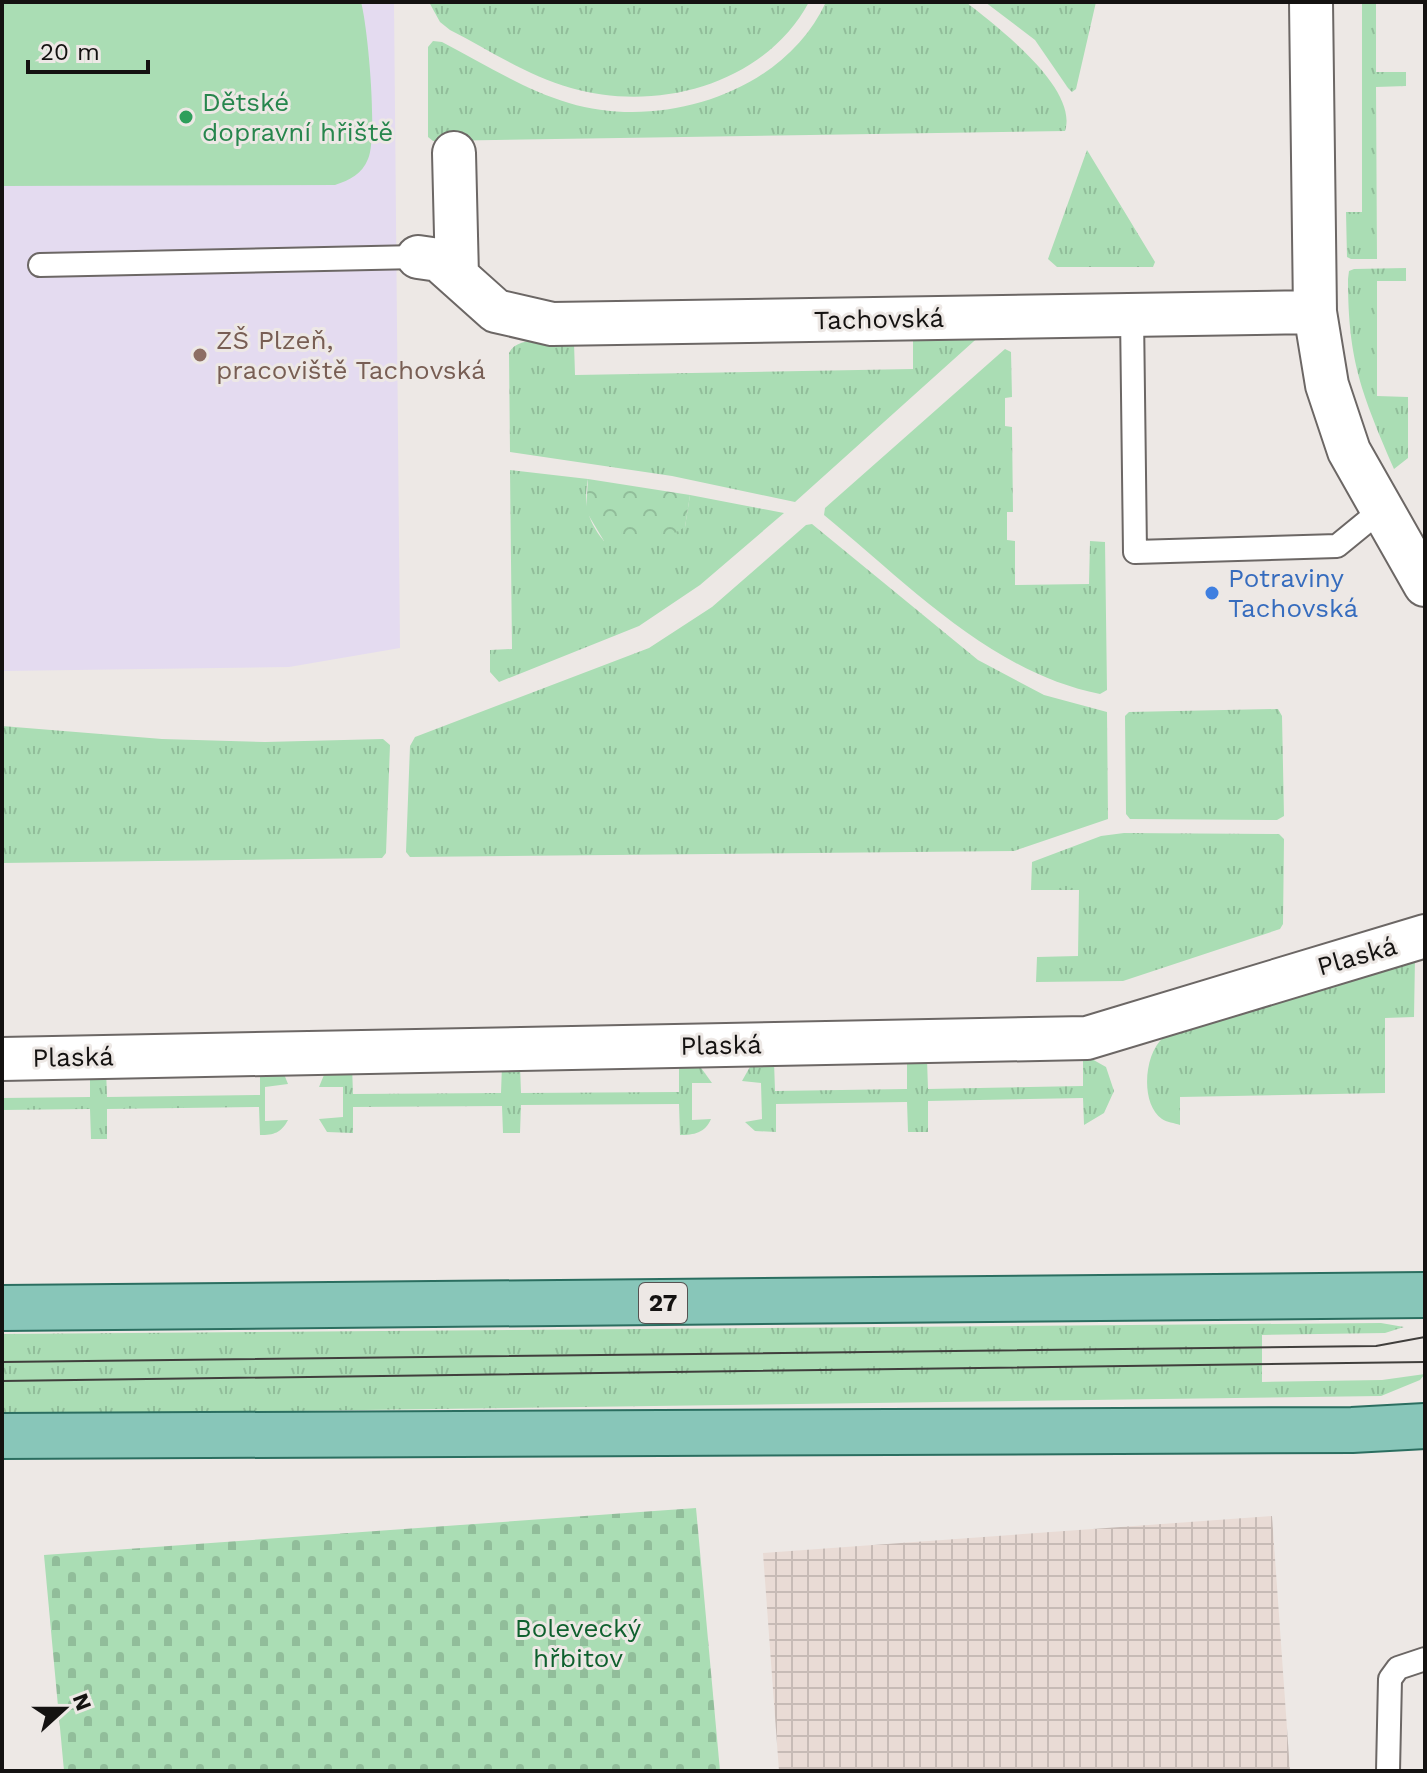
<svg xmlns="http://www.w3.org/2000/svg" width="1427" height="1773" font-family="'Work Sans',sans-serif">
  <defs>
    <pattern id="industrial-grid" width="8" height="8" patternUnits="userSpaceOnUse" patternTransform="scale(2)"><rect width="8" height="8" fill="#e9dbd5"/><path d="M0 4h8M4 0v8" fill="none" stroke="#c7bbb6"/></pattern>
    <pattern id="grass-tufts" width="24" height="20" patternUnits="userSpaceOnUse" patternTransform="scale(2)"><rect width="24" height="20" fill="#aaddb4"/><path d="M3 7l-1-3M5 7V3M7 7l1-3M15 17l-1-3M17 17v-4M19 17l1-3" fill="none" stroke="#91bd9a"/></pattern>
    <pattern id="forest-crowns" width="20" height="18" patternUnits="userSpaceOnUse" patternTransform="scale(2)"><rect width="20" height="18" fill="#aaddb4"/><path d="M2 6a3 3 0 1 1 6 0M12 15a3 3 0 1 1 6 0" fill="none" stroke="#91bd9a"/></pattern>
    <pattern id="cemetery-stones" width="16" height="16" patternUnits="userSpaceOnUse" patternTransform="scale(2)"><rect width="16" height="16" fill="#aaddb4"/><path d="M2 7V4a2 2 0 0 1 4 0v3zM10 15v-3a2 2 0 0 1 4 0v3z" fill="#91bd9a"/></pattern>
  </defs>
  <rect width="100%" height="100%" fill="#ede8e5"/>
  <!-- industrial -->
  <path fill="url(#industrial-grid)" d="M1272 1516 1290 1771H779L763 1553Z"/>
  <!-- education -->
  <path fill="#e4dbf0" d="M2 2H394L400 648 289 667 2 671Z"/>
  <!-- grass -->
  <path fill="url(#grass-tufts)" d="M429 2H809C765 84 658 113 571 88 528 76 489 50 450 30L440 22Z
    M826 2H966C996 26 1079 88 1065 131L433 141 428 137V47L433 41 442 42C483 63 524 90 569 103 662 131 784 93 826 2Z
    M985 2H1096L1076 89 1072 92 1068 88 1035 40Z
    M1362 2H1376V72H1406V86L1376 87 1377 259H1351L1347 257 1346 212H1362Z
    M1087 150 1155 262 1153 267H1057L1048 259Z
    M1406 268V281H1377V396L1408 397V458L1394 469C1362 394 1348 362 1348 279L1349 271 1354 269Z
    M983 333 795 502 672 476 510 452 509 353C518 334 555 342 574 342L575 375 913 369V336Z
    M1005 349 1011 352 1012 397 1005 398V426L1012 427 1013 512H1007V540L1015 541V585L1089 584 1090 541 1105 542 1107 690 1100 694C992 673 907 583 824 515L825 508Z
    M510 470 588 479C583 504 588 522 604 541L685 527 690 495 784 513 700 585 639 626 499 682 490 672V650L512 649Z
    M812 524 978 660 1044 695 1107 712 1108 819 1014 851 410 857 406 852 410 746 415 737 649 648 712 607 806 525Z
    M1278 709 1282 716 1284 816 1277 820 1130 819 1126 814 1125 716 1129 712Z
    M2 726 162 739 265 742 383 739 390 745 386 853 382 858 2 863Z
    M1124 833 1279 834 1284 839 1283 924 1280 929 1123 981 1036 982 1037 957 1078 956 1079 890H1031L1032 862 1101 836Z
    M1415 958 1414 1017 1385 1018V1093L1180 1097V1125C1175 1123 1166 1122 1162 1119 1140 1104 1144 1054 1163 1038 1170 1032 1183 1028 1191 1024Z
    M1083 1054 1106 1067 1114 1091 1104 1113 1084 1125 1083 1098 928 1101V1132H908L907 1102 776 1104V1132L755 1131 745 1122 762 1119 761 1083 742 1081 751 1065 774 1061 775 1091 907 1089V1060L927 1059 928 1089 1083 1086Z
    M679 1062 699 1065 712 1083H692V1120L711 1119C705 1133 694 1135 680 1135L679 1104 521 1105 520 1133H503L502 1106 353 1107V1133L327 1132 319 1119 343 1117V1087H319L326 1070 352 1065 353 1094 501 1093 502 1065H520L521 1093 679 1092Z
    M260 1066 284 1074 288 1084 265 1087V1121L288 1120C281 1133 274 1135 260 1135L259 1107 107 1109V1139H91L90 1109 2 1110V1098L90 1097V1068H106L107 1097 260 1095Z
    M1381 1323 1404 1327 1385 1333 1262 1335V1382L1382 1380 1425 1374 1420 1380 1381 1396 2 1415V1334Z"/>
  <!-- forest -->
  <path fill="url(#forest-crowns)" d="M588 479 690 495 685 527C661 542 631 554 604 541L586 511Z"/>
  <!-- cemetery -->
  <path fill="url(#cemetery-stones)" d="M696 1508 720 1771H64L44 1555Z"/>
  <!-- pitch -->
  <path fill="#aaddb4" d="M2 2H361C368 27 378 138 368 159 362 174 350 180 335 185L3 186Z"/>
  <g fill="none" stroke-linecap="round" stroke-linejoin="round">
    <defs>
      <path id="lane" d="M40 265 418 257
        M1132 315 1135 552 1337 546 1381 510
        M1388 1771 1390 1679 1398 1668 1425 1659"/>
      <path id="street" d="M1311 2 1315 312 1327 385 1349 451 1425 585
        M454 153 457 276
        M418 257 439 260 496 311 552 324 1315 312
        M2 1059 1087 1038 1425 936"/>
      <path id="primary" d="M2 1308 1425 1295
        M2 1436 1352 1430 1425 1426"/>
    </defs>
    <!-- lane casing -->
    <use href="#lane" stroke="#6c6765" stroke-width="26"/>
    <!-- street casing -->
    <use href="#street" stroke="#6c6765" stroke-width="46"/>
    <!-- primary casing -->
    <use href="#primary" stroke="#2b6e60" stroke-width="48"/>
    <!-- lane -->
    <use href="#lane" stroke="#fff" stroke-width="22"/>
    <!-- street -->
    <use href="#street" stroke="#fff" stroke-width="42"/>
    <!-- primary -->
    <use href="#primary" stroke="#88c6b9" stroke-width="44"/>
    <!-- tram -->
    <path stroke="#403e3c" stroke-width="2" d="M2 1362 1376 1346 1425 1337
      M2 1381 1425 1362"/>
  </g>
  <!-- markers -->
  <circle fill="#2e9e5b" stroke="#ede8e5" stroke-width="3" cx="186" cy="117" r="8"/>
  <circle fill="#8d6e63" stroke="#ede8e5" stroke-width="3" cx="200" cy="355" r="8"/>
  <circle fill="#3f7fe0" stroke="#ede8e5" stroke-width="3" cx="1212" cy="593" r="8"/>
  <g text-anchor="middle" dominant-baseline="central" stroke-width="6" stroke-linejoin="round" paint-order="stroke">
    <!-- shield labels -->
    <rect fill="#ede8e5" stroke="#555251" stroke-width="2" x="639" y="1283" width="48" height="40" rx="6"/>
    <g font-size="24" font-weight="bold" fill="#141211">
      <text x="663" y="1303">27</text>
    </g>
    <!-- leisure labels -->
    <g font-size="26" fill="#27864d" stroke="#ede8e5" text-anchor="start">
      <text x="202" y="102">Dětské<tspan x="202" dy="30">dopravní hřiště</tspan></text>
    </g>
    <!-- street labels -->
    <g font-size="26" fill="#141211" stroke="#ede8e5">
      <text transform="translate(879 319) rotate(-1)">Tachovská</text>
      <text transform="translate(1357 956) rotate(-16)">Plaská</text>
      <text transform="translate(721 1045) rotate(-1)">Plaská</text>
      <text transform="translate(73 1057) rotate(-1)">Plaská</text>
    </g>
    <!-- education labels -->
    <g font-size="26" fill="#785e54" stroke="#ede8e5" text-anchor="start">
      <text x="216" y="340">ZŠ Plzeň,<tspan x="216" dy="30">pracoviště Tachovská</tspan></text>
    </g>
    <!-- shop labels -->
    <g font-size="26" fill="#366cbe" stroke="#ede8e5" text-anchor="start">
      <text x="1228" y="578">Potraviny<tspan x="1228" dy="30">Tachovská</tspan></text>
    </g>
    <!-- park labels -->
    <g font-size="26" fill="#0f602e" stroke="#ede8e5">
      <text x="578" y="1628">Bolevecký<tspan x="578" dy="30">hřbitov</tspan></text>
    </g>
  </g>
  <!-- border -->
  <rect width="1427" height="1773" fill="none" stroke="#141211" stroke-width="8"/>
  <!-- north arrow -->
  <g transform="translate(64 1709) rotate(69)" stroke="#ede8e5" stroke-width="6" paint-order="stroke">
  <path d="M0-6L14 30L0 20L-14 30Z" fill="#141211"/>
  <text y="-12" font-size="22" font-weight="bold" text-anchor="middle" fill="#141211">N</text>
  </g>
  <!-- scale -->
  <path d="M28 60v12h120v-12" fill="none" stroke="#141211" stroke-width="4"/>
  <text x="40" y="60" font-size="24" fill="#141211" stroke="#ede8e5" stroke-width="6" paint-order="stroke">20 m</text>
</svg>
